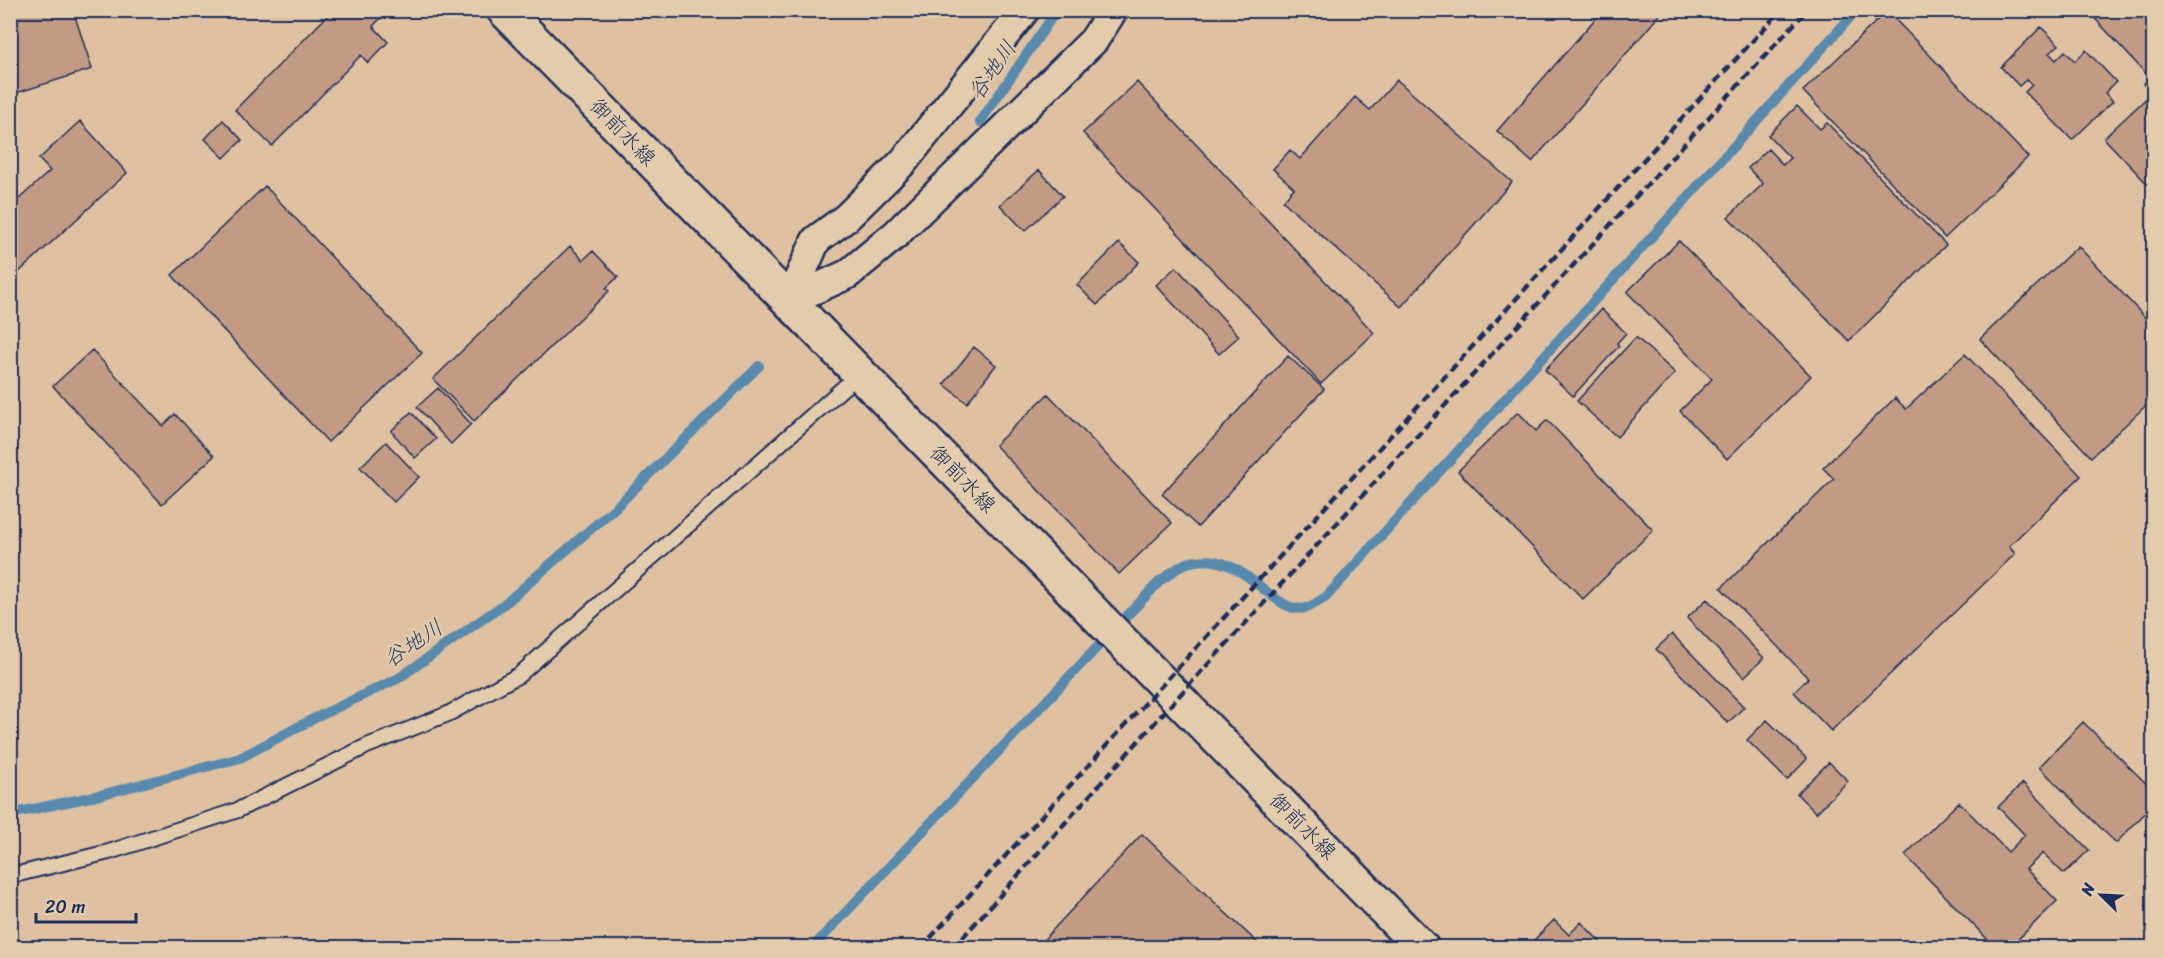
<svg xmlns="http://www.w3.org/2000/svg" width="2164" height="958" font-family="Sriracha,'Klee One',sans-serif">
  <rect width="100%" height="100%" fill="#dfc1a1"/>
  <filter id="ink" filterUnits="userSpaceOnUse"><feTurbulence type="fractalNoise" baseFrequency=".0167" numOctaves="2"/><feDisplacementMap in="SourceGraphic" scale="12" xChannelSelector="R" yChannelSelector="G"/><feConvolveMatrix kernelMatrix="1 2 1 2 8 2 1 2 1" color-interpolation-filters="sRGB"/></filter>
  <g filter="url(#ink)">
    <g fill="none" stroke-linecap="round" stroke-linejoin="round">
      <!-- stream -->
      <path stroke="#598aae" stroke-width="10" d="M980 122 1057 10
        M10 814 100 795 240 758 313 719 399 678 507 602 616 507 759 366
        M812 948 1160 581C1168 576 1178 566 1187 563 1243 545 1272 617 1306 608 1313 606 1320 600 1326 597L1857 10"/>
    </g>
    <!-- building -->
    <path fill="#c39b84" stroke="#1b2f5e" stroke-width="1.5" d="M10 10H73L92 69 10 95Z
      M333 10H389L373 26 388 42 368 63 361 55 272 146 235 110Z
      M1603 10H1664L1532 162 1497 131Z
      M2087 10H2151L2154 13V191L2104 138 2152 93 2143 84 2150 78Z
      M1887 11 2028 157 1945 238 1803 91Z
      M2041 27 2059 45 2049 53 2056 60 2065 51 2075 61 2086 50 2116 82 2105 93 2113 101 2072 140 2025 92 2032 85 2027 79 2019 86 2001 67Z
      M1397 80 1512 182 1401 307 1283 201 1294 188 1273 169 1290 150 1300 159 1355 97 1370 110Z
      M1137 82 1374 333 1321 384 1083 133Z
      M1797 106 1820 129 1827 123 1946 245 1849 341 1728 217 1763 184 1748 168 1768 149 1783 165 1790 158 1768 135Z
      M223 120 242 140 224 158 205 139Z
      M80 121 127 173 18 273 10 265V207L50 171 39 159Z
      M1039 170 1063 196 1025 231 1000 205Z
      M265 186 422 353 328 442 172 275Z
      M1679 241 1811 376 1727 459 1680 411 1712 379 1627 292Z
      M1119 243 1139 262 1097 305 1077 285Z
      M570 246 583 260 593 251 618 277 606 288 609 291 474 421 433 379Z
      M2078 246 2154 327V398L2091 457 1980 339Z
      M1176 267 1239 336 1219 354 1156 285Z
      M1601 309 1626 333 1617 343 1619 346 1573 396 1545 370Z
      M1636 337 1675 373 1617 437 1577 401Z
      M974 347 996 365 967 403 944 384Z
      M92 350 163 426 175 414 214 456 162 504 53 386Z
      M1965 354 2081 476 2009 546 2015 554 1831 731 1794 692 1808 678 1721 588 1834 479 1823 468 1895 398 1906 409Z
      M1288 356 1324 389 1198 527 1162 494Z
      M438 388 471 424 451 444 417 407Z
      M1048 394 1172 523 1119 574 995 445Z
      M411 412 436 439 415 458 391 431Z
      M1518 412 1536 431 1547 420 1653 530 1583 599 1458 471Z
      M386 442 419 477 394 502 360 467Z
      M1707 599 1764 658 1744 677 1687 618Z
      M1672 634 1744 707 1728 723 1656 649Z
      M1767 720 1807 759 1787 780 1747 740Z
      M2083 722 2154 791V804L2116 843 2039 767Z
      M1829 762 1848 781 1816 813 1797 794Z
      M2023 783 2089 850 2064 874 2043 853 2026 869 2057 901 2009 948H1996L1905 855 1959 802 2008 852 2025 835 1998 807Z
      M1142 834 1263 948H1036Z
      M1554 920 1569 935 1581 922 1606 948H1539L1533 941Z"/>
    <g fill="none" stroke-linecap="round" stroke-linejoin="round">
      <defs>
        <path id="lane" d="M10 876 109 852 238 810 367 746 448 714 519 675 860 373"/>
        <path id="street" d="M789 301 848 274 895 235 1094 40 1113 10
          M789 301 816 240 846 218 903 162 1025 10"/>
        <path id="secondary" d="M504 10 1422 948"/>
      </defs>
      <!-- lane casing -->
      <use href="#lane" stroke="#1b2f5e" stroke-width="18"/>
      <!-- street casing -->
      <use href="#street" stroke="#1b2f5e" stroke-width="33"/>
      <!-- secondary casing -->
      <use href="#secondary" stroke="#1b2f5e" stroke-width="38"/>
      <!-- lane -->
      <use href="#lane" stroke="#e3ccac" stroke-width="14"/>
      <!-- street -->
      <use href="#street" stroke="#e3ccac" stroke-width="28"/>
      <!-- secondary -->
      <use href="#secondary" stroke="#e3ccac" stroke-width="33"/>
      <!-- rail -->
      <path stroke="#1b2f5e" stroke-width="4.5" stroke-dasharray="9 4.5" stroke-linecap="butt" d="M921 948 1781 10
        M953 948 1177 698 1807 10"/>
    </g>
  </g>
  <g text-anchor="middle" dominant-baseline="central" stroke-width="4.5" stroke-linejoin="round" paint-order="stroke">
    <!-- street labels -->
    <g font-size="21" fill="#1b2f5e" stroke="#e3ccac">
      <text transform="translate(623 132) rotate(46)">御前水線</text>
      <text transform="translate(963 479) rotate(46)">御前水線</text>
      <text transform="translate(1303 826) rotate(45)">御前水線</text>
    </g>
    <!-- water labels -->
    <g font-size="22" font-style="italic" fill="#253e6b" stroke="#e3ccac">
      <text transform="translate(992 70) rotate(-55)">谷地川</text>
      <text transform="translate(413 643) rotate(-34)">谷地川</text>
    </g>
  </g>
  <!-- margin -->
  <rect width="2164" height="958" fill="none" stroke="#e3ccac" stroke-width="36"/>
  <rect x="18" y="18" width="2128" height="922" fill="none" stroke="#1b2f5e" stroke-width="2" filter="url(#ink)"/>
  <!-- north arrow -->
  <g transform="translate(2101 895) rotate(294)" stroke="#e3ccac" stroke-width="4.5" paint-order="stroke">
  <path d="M0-4.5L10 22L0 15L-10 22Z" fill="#1b2f5e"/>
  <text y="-9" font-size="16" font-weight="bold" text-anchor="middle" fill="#1b2f5e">N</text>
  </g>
  <!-- scale -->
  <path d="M36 913v9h100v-9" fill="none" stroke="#1b2f5e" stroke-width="3"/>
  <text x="45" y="913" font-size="18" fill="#1b2f5e" stroke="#e3ccac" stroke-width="4.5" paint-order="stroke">20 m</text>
</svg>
